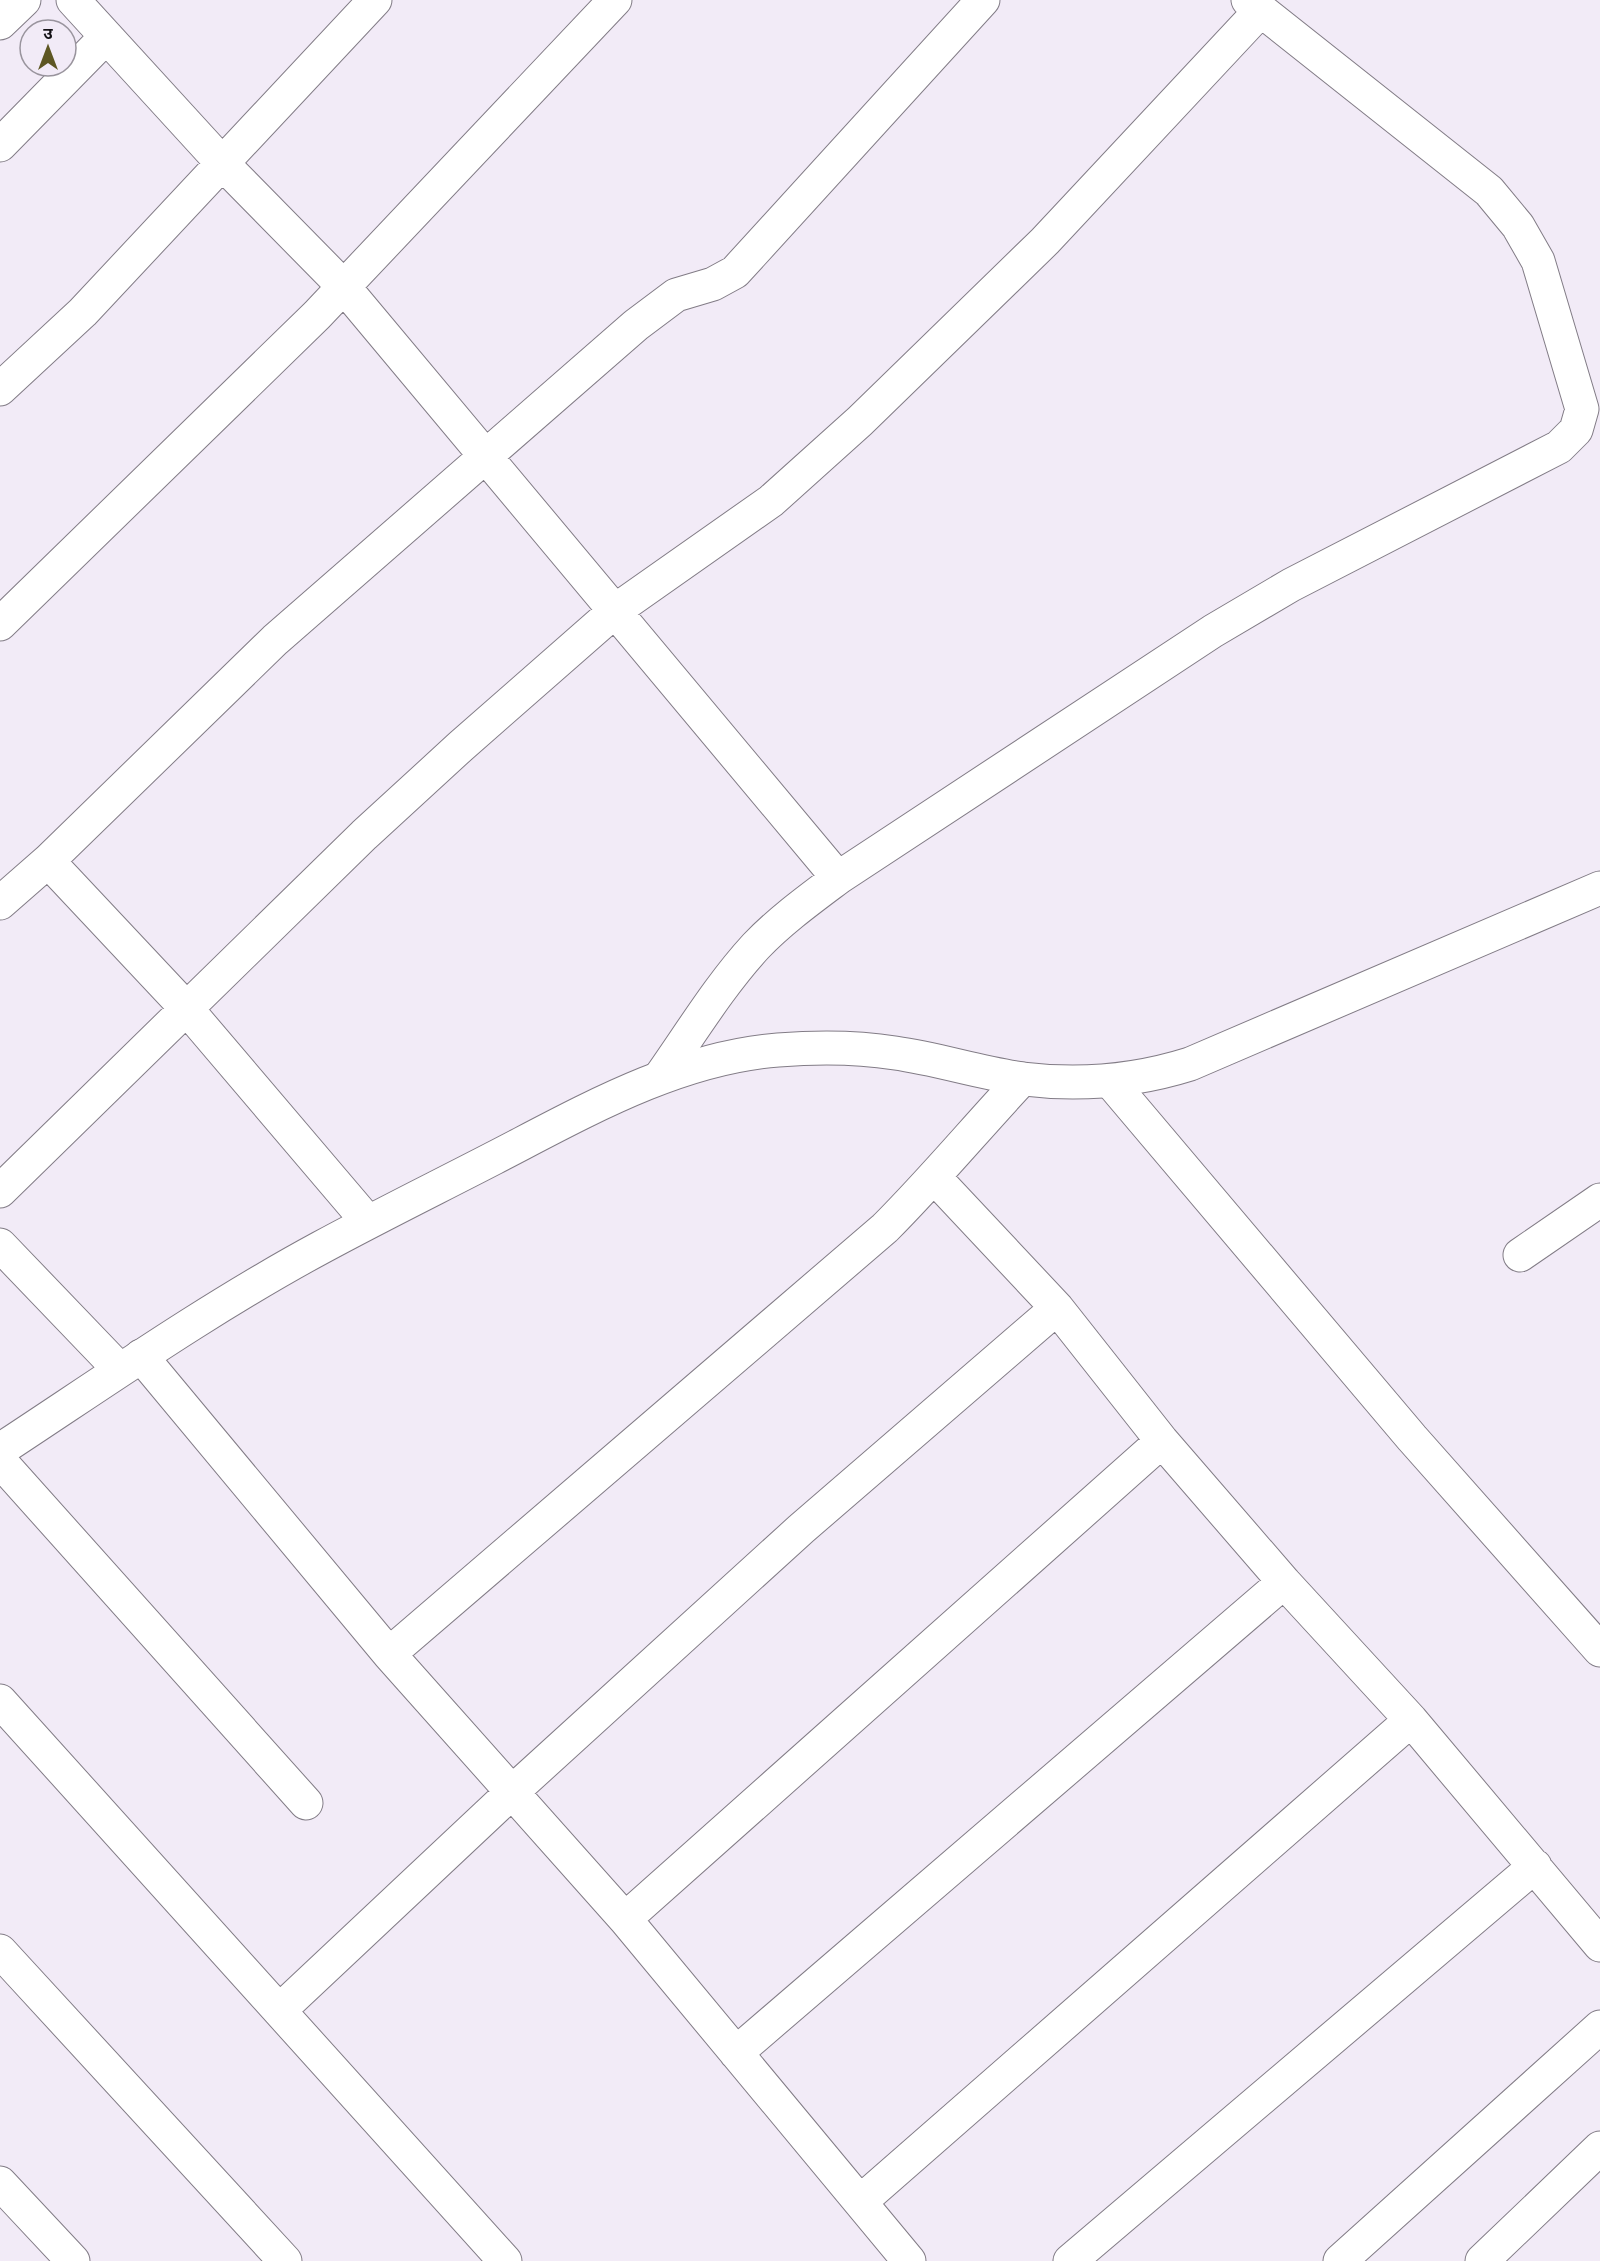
<svg xmlns="http://www.w3.org/2000/svg" width="1600" height="2261" font-family="'Source Sans 3','Noto Sans Devanagari',sans-serif">
  <rect width="100%" height="100%" fill="#f2ebf7"/>
  <g fill="none" stroke-linecap="round" stroke-linejoin="round">
    <defs>
      <path id="street" d="M73 0 223 164 344 287 838 878
        M0 23 24 0
        M0 145 106 37
        M0 389 83 312 375 0
        M0 624 317 315 615 0
        M48 861 186 1008 368 1222
        M0 903 48 861 275 640 636 325 676 295 713 284 735 272 983 0
        M660 1077C691 1033 720 985 756 946 781 920 810 899 838 878L1213 631 1291 585 1559 447 1576 430 1582 409 1538 261 1518 226 1489 191 1248 0
        M1110 1081 1412 1438 1600 1650
        M935 1178 1057 1308 1162 1441 1284 1582 1411 1720 1600 1945
        M0 1191 364 835 461 746 616 610 771 501 860 421 1045 241 1261 10
        M0 1245 119 1369
        M1520 1255 1600 1200
        M141 1356 389 1654 625 1919 909 2261
        M0 1461 306 1803
        M389 1654 885 1228C933 1180 976 1128 1022 1079
        M0 1701 505 2261
        M625 1919 1162 1441
        M0 1951 285 2261
        M280 2010 511 1793 801 1529 1057 1308
        M736 2053 1284 1582
        M0 2183 73 2261
        M860 2202 1411 1720
        M1070 2261 1535 1866
        M1340 2261 1600 2027
        M1482 2261 1600 2148"/>
      <path id="secondary" d="M0 1450C105 1381 209 1308 320 1248 377 1217 436 1188 494 1158 583 1112 676 1058 778 1050 817 1047 857 1047 895 1053 938 1059 980 1073 1023 1079 1080 1086 1136 1081 1190 1064L1600 888"/>
    </defs>
    <!-- street casing -->
    <use href="#street" stroke="#827c86" stroke-width="35"/>
    <!-- secondary casing -->
    <use href="#secondary" stroke="#827c86" stroke-width="35"/>
    <!-- street -->
    <use href="#street" stroke="#fff" stroke-width="33"/>
    <!-- secondary -->
    <use href="#secondary" stroke="#fff" stroke-width="33"/>
  </g>
  <!-- north arrow -->
  <g transform="translate(48 48)"><circle r="28" fill="#f2ebf7" stroke="#99949d" stroke-width="1.5"/>
  <path d="M0-4.5L10 22L0 15L-10 22Z" fill="#5e5723"/>
  <text y="-9" font-size="16" font-weight="bold" text-anchor="middle" fill="#131115">उ</text>
  </g>
</svg>
